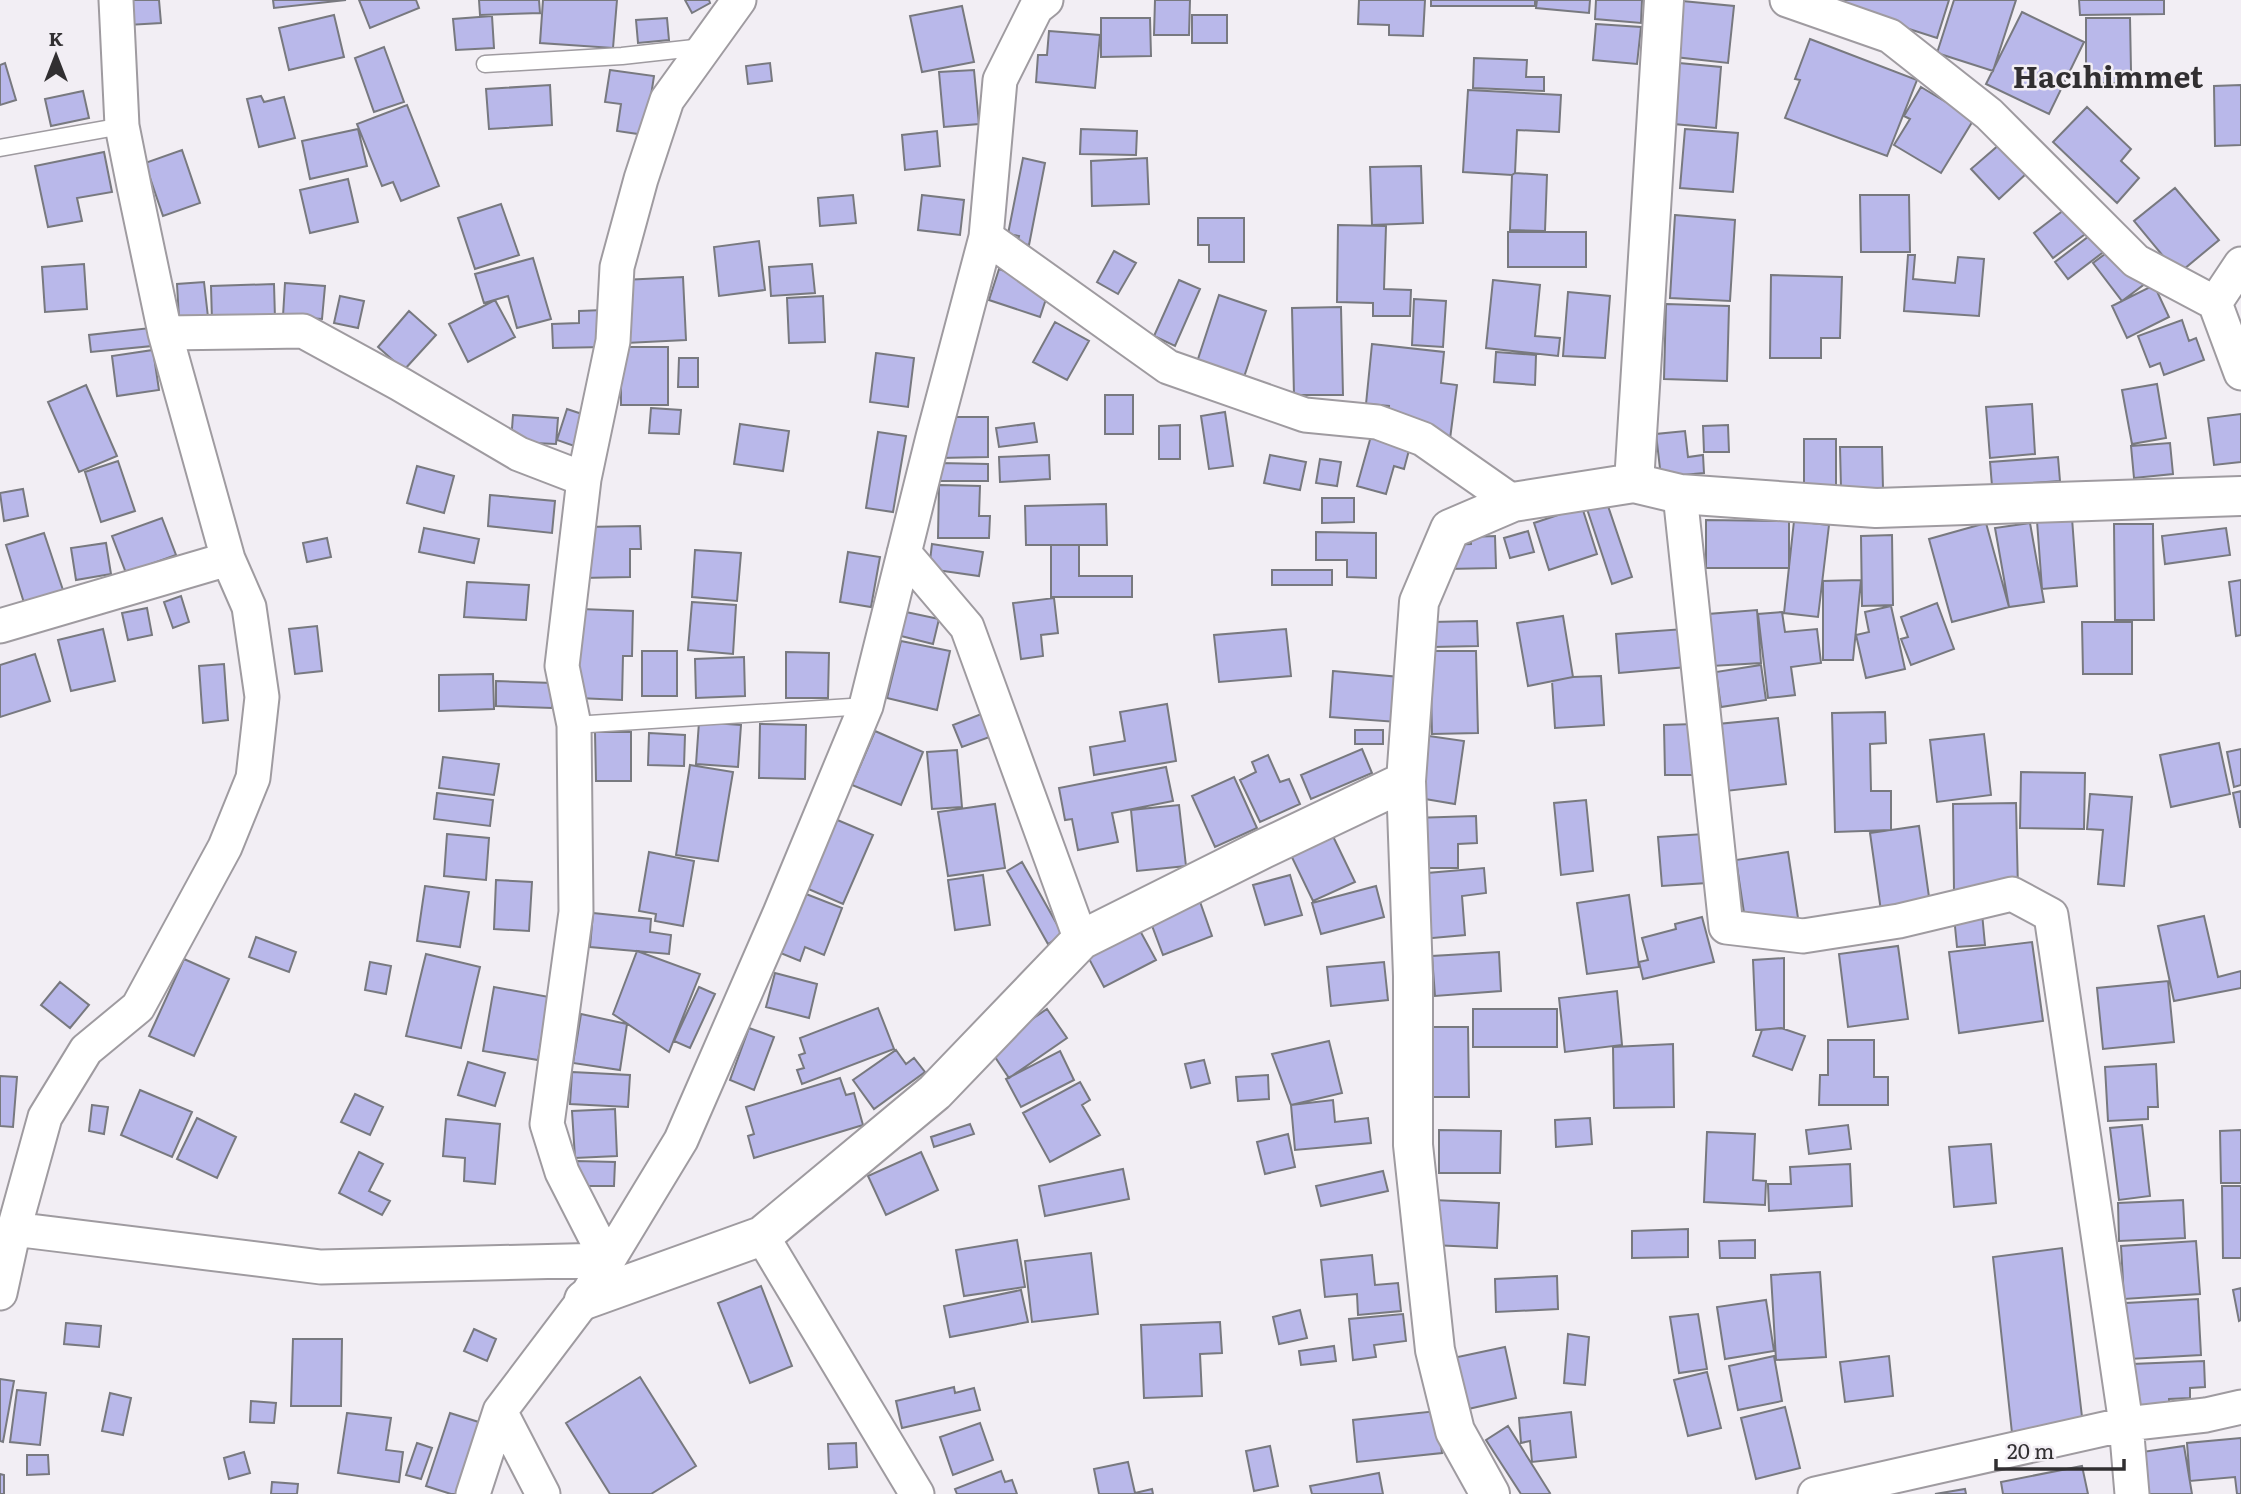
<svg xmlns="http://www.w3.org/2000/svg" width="2241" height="1494" font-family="Literata,serif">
  <rect width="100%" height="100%" fill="#f2eef4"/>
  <!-- building -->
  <path fill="#b9b8ea" stroke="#78797f" stroke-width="2" d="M127 0H159L161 23 128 25Z
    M273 0H346L274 8Z
    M359 0H416L419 8 370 28Z
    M479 0H539L540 13 480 15Z
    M543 0H617L613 48 540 43Z
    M685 0H709L710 3 692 13Z
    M1155 0H1190L1189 35H1154Z
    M1359 0H1425L1423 36 1389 35V25L1358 24Z
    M1431 0H1535V6H1431Z
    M1537 0H1590L1589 13 1536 8Z
    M1596 0H1642L1641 23 1595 19Z
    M1843 0H1949L1937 38 1841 7Z
    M1954 0H2016L1993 71 1937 53Z
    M2079 0H2164V14L2080 15Z
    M1682 1 1734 6 1728 63 1675 57Z
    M962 6 974 62 922 72 910 16Z
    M2022 12 2084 42 2049 114 1986 84Z
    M334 15 344 57 289 70 279 28Z
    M1192 15H1227V43H1192Z
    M492 16 494 48 456 50 453 19Z
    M667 18 669 40 638 43 636 20Z
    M1101 18H1150L1151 56 1101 57Z
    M2086 18H2130L2131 71H2118V83H2086Z
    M1596 24 1641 27 1637 64 1593 60Z
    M1049 31 1100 35 1095 88 1036 82 1038 55H1047Z
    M1810 39 1917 80 1887 156 1785 118 1800 80 1795 79Z
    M384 47 404 102 374 112 355 58Z
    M1474 58 1527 60 1526 77H1544V91L1473 88Z
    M5 63 16 100 0 105V65Z
    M770 63 772 81 748 84 746 66Z
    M1679 63 1721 67 1716 128 1674 124Z
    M610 70 654 76 645 135 617 131 621 104 605 102Z
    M974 70 979 124 944 127 939 72Z
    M550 85 552 125 489 129 486 89Z
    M2241 85V145L2215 146 2214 86Z
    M1921 87 1974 119 1941 173 1894 145 1910 119 1904 116Z
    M1468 90 1561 95 1559 132 1517 130 1515 173 1512 175 1463 172Z
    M83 91 89 118 51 126 45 99Z
    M261 96 264 102 284 97 295 138 259 147 247 99Z
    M407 105 439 186 401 201 393 182 382 186 357 124Z
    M2087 107 2131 149 2121 161 2139 178 2117 203 2053 142Z
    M358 129 367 166 310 179 302 141Z
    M1081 129 1137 131 1136 155 1080 154Z
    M1685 129 1738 133 1733 192 1680 188Z
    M937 131 940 166 905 170 902 135Z
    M2000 144 2027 173 1999 199 1971 169Z
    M182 150 200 203 163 216 145 163Z
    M104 152 112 192 77 198 82 221 48 227 35 166Z
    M1023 158 1045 163 1029 245 1017 243 1019 236 1008 234Z
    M1147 158 1149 204 1092 206 1091 161Z
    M1421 166 1423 223 1372 225 1370 167Z
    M1515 173 1547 175 1545 231 1510 230 1512 175Z
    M348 179 358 222 310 233 300 190Z
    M2175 188 2219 240 2178 274 2134 221Z
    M853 195 856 223 820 226 818 198Z
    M922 195 964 200 960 235 918 230Z
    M1860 195H1909L1910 252H1861Z
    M2073 203 2092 229 2053 258 2034 233Z
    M501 204 519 255 475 269 458 218Z
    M1675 215 1735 220 1730 301 1670 298Z
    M1198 218H1244V262H1209V245H1198Z
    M1338 225 1386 226 1384 289 1411 290 1410 316H1373V303L1337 302Z
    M2097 230 2110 247 2068 279 2055 262Z
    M1508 232H1586V267H1508Z
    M759 241 765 290 719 296 714 247Z
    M2117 245 2146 283 2122 301 2093 263Z
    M1114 251 1136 263 1118 294 1097 282Z
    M1908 255H1915L1913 279 1955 283 1958 257 1984 259 1979 316 1904 311Z
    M533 258 551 319 517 328 508 296 484 303 475 274Z
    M84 264 87 309 45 312 42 267Z
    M812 264 815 293 771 296 769 267Z
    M999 269 1050 287 1040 317 989 300Z
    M1771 275 1842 277 1840 338H1821V358H1770Z
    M683 277 686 340 626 343 623 280Z
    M1179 280 1200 289 1175 346 1154 336Z
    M1493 280 1540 285 1535 336 1560 338 1558 356 1486 348Z
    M204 282 208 317 179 319 177 284Z
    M285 283 325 286 322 319 283 316Z
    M274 284 275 319 212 321 211 286Z
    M2154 285 2169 317 2127 338 2112 306Z
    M1568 292 1610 296 1605 358 1563 356Z
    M1219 295 1266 311 1244 377 1197 362Z
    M340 296 364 301 358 328 334 323Z
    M823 296 825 342 789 343 787 298Z
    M1414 299 1446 301 1443 347 1412 345Z
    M495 300 515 337 468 362 449 324Z
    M1666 304 1729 306 1727 381 1664 379Z
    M1341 307 1343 395H1294L1292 308Z
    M603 310 604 347 553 348 552 324 579 323V311Z
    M409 311 436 335 404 370 378 347Z
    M2182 320 2189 341 2196 338 2204 360 2164 375 2160 363 2150 367 2138 336Z
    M1055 322 1089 341 1067 380 1033 362Z
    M150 328 152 346 91 352 89 335Z
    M1372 344 1444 352 1441 383 1457 385 1450 439 1388 415 1389 406 1366 404Z
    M621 347H668V405H621Z
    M153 350 159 390 117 396 112 356Z
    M1496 352 1536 355 1535 385 1494 382Z
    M876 353 914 358 908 407 870 402Z
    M679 358H698V387H678Z
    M2157 384 2166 438 2132 444 2122 390Z
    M86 385 117 456 79 472 48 402Z
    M1105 395H1133V434H1105Z
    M2032 404 2035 454 1990 458 1986 407Z
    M651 408 681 410 679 434 649 433Z
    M567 409 591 417 580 448 557 440Z
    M1225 412 1233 466 1209 469 1201 416Z
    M2241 414V462L2214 465 2208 418Z
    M513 415 558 418 556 444 511 442Z
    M940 417H988V457L940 458Z
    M1034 423 1037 442 999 447 996 428Z
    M740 424 789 431 783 471 734 464Z
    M1180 425V459H1159V426Z
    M1728 425 1729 452H1704L1703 426Z
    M1373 429 1412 439 1404 469 1394 466 1386 494 1357 486Z
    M1685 431 1688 457 1703 455 1704 473 1661 477 1656 434Z
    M878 432 906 436 893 512 866 508Z
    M1804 439H1836V489H1804Z
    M2170 443 2173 474 2134 478 2131 446Z
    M1840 447H1882L1883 489H1841Z
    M1049 455 1050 479 1000 482 999 457Z
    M1270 455 1306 462 1300 490 1264 483Z
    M2058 457 2060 481 1992 486 1990 462Z
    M1320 459 1341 462 1337 486 1316 483Z
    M118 461 135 511 101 522 85 472Z
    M939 463 988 464V481H938Z
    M417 466 454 476 444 513 407 503Z
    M939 485 980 486 979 516H990L989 538H938Z
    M23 489 28 516 4 521 0 493Z
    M490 495 555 501 552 533 488 526Z
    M1322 498H1354V522L1322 523Z
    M1607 503 1632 577 1612 584 1587 509Z
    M1106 504 1107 545H1026L1025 506Z
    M1582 507 1597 554 1549 570 1534 523Z
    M162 518 176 555 126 573 112 536Z
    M2072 518 2077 586 2042 589 2037 521Z
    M1706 520 1789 521V568H1706Z
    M1794 521 1829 525 1818 617 1784 613Z
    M1986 523 2009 607 1952 622 1929 539Z
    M2030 523 2044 602 2009 607 1995 528Z
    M2114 524H2153L2154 620H2115Z
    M640 526 641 549H630V577L582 578V527Z
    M424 528 479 539 474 563 419 552Z
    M2226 528 2230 555 2165 564 2162 536Z
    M1528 531 1534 552 1510 558 1504 538Z
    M1316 532 1376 533V578L1347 577V560H1316Z
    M44 533 64 593 25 606 6 545Z
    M1892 535 1893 605 1862 606 1861 536Z
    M1495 536 1496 568 1447 569V545L1471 544V537Z
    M327 538 331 557 307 562 303 543Z
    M106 543 111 574 76 580 71 548Z
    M932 544 983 552 979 576 929 569Z
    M1051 545H1079V576H1132V597H1051Z
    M695 550 741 553 737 601 692 597Z
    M848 552 880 557 871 607 840 602Z
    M1272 570H1332V585H1272Z
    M1861 580 1853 660H1823V581Z
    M2241 580V635L2236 636 2229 582Z
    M467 582 529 585 526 620 464 617Z
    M181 596 189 622 173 628 164 602Z
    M1054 598 1058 633 1041 635 1043 656 1021 659 1013 603Z
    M692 602 736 605 733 654 688 650Z
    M1937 603 1954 649 1911 665 1901 639 1908 637 1901 617Z
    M1891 606 1905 669 1866 678 1856 635 1869 632 1865 612Z
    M147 608 152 635 128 640 122 613Z
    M581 609 633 611 632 656H623L622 700 578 698Z
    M1757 610 1761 663 1712 666 1708 614Z
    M906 612 939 619 933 644 901 636Z
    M1782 612 1785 632 1817 629 1821 663 1791 667 1795 695 1768 698 1758 614Z
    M1563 616 1573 677 1528 686 1517 623Z
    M1477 621 1478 646 1432 647 1431 622Z
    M2082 622H2132V674H2083Z
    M317 626 322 671 295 674 289 629Z
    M103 629 115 681 71 691 58 640Z
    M1286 629 1291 676 1219 682 1214 635Z
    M1684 629 1687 667 1619 673 1616 634Z
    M901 641 950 651 937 710 887 698Z
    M642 651H677V696H642Z
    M1430 651H1476L1478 733 1432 734Z
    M786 652 829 653 828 698H786Z
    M35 654 50 701 0 717V665Z
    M744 657 745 696 696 698 695 659Z
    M224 664 228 720 203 723 199 666Z
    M1761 665 1766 700 1721 707 1716 672Z
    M1333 671 1400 677 1397 722 1330 717Z
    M493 674 494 709 439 711V675Z
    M1601 676 1604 725 1555 728 1552 681 1573 677Z
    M496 681 553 683 552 708 496 706Z
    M1167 704 1176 761 1094 775 1090 747 1125 741 1120 712Z
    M989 711 998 734 962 747 953 725Z
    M1885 712 1886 743 1870 744 1871 791H1891V830L1835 832 1832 713Z
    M1778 718 1786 784 1726 791 1718 724Z
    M699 722 741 725 738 767 696 764Z
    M760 724 806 725 805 779 759 778Z
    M1694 724 1695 775H1665L1664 725Z
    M1355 730H1383V744H1355Z
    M875 731 923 752 901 805 852 785Z
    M595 732H631V781H596Z
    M649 733 685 735 684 766 648 765Z
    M1984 734 1991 795 1937 802 1930 740Z
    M1422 735 1464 741 1455 804 1413 797Z
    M2219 743 2230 794 2171 807 2160 755Z
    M1362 749 1372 773 1311 799 1301 775Z
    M2241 749V785L2234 787 2227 752Z
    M957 750 962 807 932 809 927 752Z
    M1268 755 1280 782 1289 779 1300 804 1260 822 1240 780 1256 772 1252 762Z
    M443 757 499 764 494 795 439 788Z
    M690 765 733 772 718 861 676 855Z
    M1166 767 1173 801 1112 813 1118 842 1078 850 1072 819 1065 820 1059 788Z
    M2021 772 2085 773 2084 829 2020 828Z
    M1234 777 1257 828 1215 847 1192 796Z
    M2241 791V827H2240L2233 793Z
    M437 793 493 800 490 826 434 819Z
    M2090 794 2132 797 2124 886 2098 884 2103 830 2087 829Z
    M1586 800 1593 871 1561 875 1554 803Z
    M2016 803 2018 890 1954 892 1953 804Z
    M995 804 1005 868 948 876 938 812Z
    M1179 805 1186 866 1137 871 1131 810Z
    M1476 816 1477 843 1458 844V868H1412V818Z
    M835 819 873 835 843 904 806 888Z
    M1919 826 1930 904 1881 911 1870 833Z
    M1329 828 1355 882 1313 901 1287 847Z
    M447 834 489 838 486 880 444 876Z
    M1704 834 1707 883 1662 886 1658 837Z
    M649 852 694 861 683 926 655 921 656 914 639 911Z
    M1788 852 1798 918 1746 926 1736 860Z
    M1022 862 1063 935 1048 944 1007 871Z
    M1484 868 1486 893 1462 896 1465 935 1422 939 1416 874Z
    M983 875 990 925 955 930 948 880Z
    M1290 875 1302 915 1265 925 1253 885Z
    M496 880 532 882 529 931 494 929Z
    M425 886 469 892 460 947 417 941Z
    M1376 886 1384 917 1321 934 1312 903Z
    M801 892 842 908 824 955 805 947 800 961 778 952Z
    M1629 895 1639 967 1587 974 1577 903Z
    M1198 896 1212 936 1163 955 1148 915Z
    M593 913 651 919 650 932 671 935 669 954 590 947Z
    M1982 913 1985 945 1957 947 1954 916Z
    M2204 916 2218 977 2241 971V988L2174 1001 2158 926Z
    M1702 917 1714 962 1643 979 1639 962 1648 960 1642 938 1676 929 1675 924Z
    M1138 927 1156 960 1104 987 1087 955Z
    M256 937 296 952 289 972 249 957Z
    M2032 942 2043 1021 1959 1033 1949 952Z
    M1898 946 1908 1019 1848 1027 1839 954Z
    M637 951 700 974 669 1052 613 1014Z
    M1499 952 1501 991 1435 996 1432 956Z
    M426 954 480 967 461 1048 406 1036Z
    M1784 958V1028L1756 1030 1753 960Z
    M184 959 229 979 194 1056 149 1036Z
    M370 962 391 966 386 994 365 990Z
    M1384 962 1388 1000 1331 1006 1327 967Z
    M775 973 817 984 809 1018 766 1007Z
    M2168 981 2174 1042 2103 1049 2097 988Z
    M60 982 89 1005 70 1028 41 1005Z
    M494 987 549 997 538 1060 483 1051Z
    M699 987 715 994 690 1048 674 1041Z
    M1617 991 1622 1045 1565 1052 1559 998Z
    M878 1008 894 1049 802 1084 797 1070 804 1068 799 1055 805 1053 800 1038Z
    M1047 1009 1067 1038 1009 1078 989 1048Z
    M1473 1009H1557V1047H1473Z
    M581 1014 627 1024 620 1070 573 1063Z
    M1417 1027H1468L1469 1097H1418Z
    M749 1028 774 1037 754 1090 730 1080Z
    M1781 1028 1805 1036 1792 1070 1753 1056 1762 1030Z
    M1828 1040H1874V1077H1888V1105H1819L1820 1075H1828Z
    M1329 1041 1342 1093 1291 1105 1272 1054Z
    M1673 1044 1674 1107 1614 1108 1613 1047Z
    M896 1050 906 1064 914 1058 925 1072 874 1109 853 1080Z
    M1060 1051 1074 1080 1021 1107 1006 1079Z
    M1204 1060 1210 1083 1191 1088 1185 1064Z
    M468 1062 505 1073 495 1106 458 1095Z
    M2156 1064 2158 1107H2148V1119L2108 1121 2105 1067Z
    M572 1072 630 1075 628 1107 570 1104Z
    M1268 1075 1269 1099 1238 1101 1236 1077Z
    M0 1076 17 1077 13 1127 0 1126Z
    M840 1078 846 1095 854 1093 863 1125 754 1158 748 1136 754 1134 746 1107Z
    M1080 1082 1090 1100 1082 1105 1100 1135 1050 1162 1023 1113Z
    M140 1090 192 1112 172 1157 121 1135Z
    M355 1094 383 1107 370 1135 341 1122Z
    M1333 1100 1335 1122 1368 1118 1371 1143 1295 1150 1291 1105Z
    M92 1105 108 1107 104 1134 89 1131Z
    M615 1109 617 1156 575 1158 572 1111Z
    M197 1118 236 1137 217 1178 177 1159Z
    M1590 1118 1592 1144 1556 1147 1555 1120Z
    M446 1119 500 1124 495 1184 464 1181 465 1158 443 1156Z
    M970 1124 974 1134 934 1147 931 1137Z
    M1848 1125 1851 1149 1809 1154 1806 1130Z
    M2142 1125 2150 1196 2119 1200 2110 1128Z
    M1439 1130 1501 1131 1500 1173H1439Z
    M2241 1130V1183H2221L2220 1131Z
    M1707 1132 1755 1134 1753 1180 1766 1181 1765 1205 1704 1202Z
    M1288 1134 1295 1167 1265 1174 1257 1142Z
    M1991 1144 1996 1203 1954 1207 1949 1147Z
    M359 1152 383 1164 369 1191 390 1201 382 1215 339 1193Z
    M921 1152 938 1190 886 1215 868 1176Z
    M576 1161 615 1162 614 1186H575Z
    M1850 1164 1852 1206 1769 1211 1768 1184H1791L1790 1167Z
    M1123 1169 1129 1199 1045 1216 1039 1186Z
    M1383 1171 1388 1191 1321 1206 1316 1186Z
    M2222 1186H2241V1258H2223Z
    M1433 1200 1499 1203 1497 1248 1432 1245Z
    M2183 1200 2185 1238 2119 1241 2118 1203Z
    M1688 1229V1257L1632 1258V1231Z
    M1017 1240 1025 1287 964 1296 956 1250Z
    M1755 1240V1258H1720L1719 1241Z
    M2196 1241 2200 1294 2124 1299 2121 1246Z
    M2062 1248 2083 1425 2012 1433 1993 1257Z
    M1091 1253 1098 1314 1032 1322 1025 1261Z
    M1372 1255 1375 1285 1398 1283 1401 1311 1358 1315 1357 1294 1325 1297 1321 1260Z
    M1820 1272 1826 1357 1776 1360 1771 1275Z
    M1557 1276 1558 1309 1496 1312 1495 1279Z
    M761 1286 792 1366 750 1383 718 1303Z
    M2241 1288V1320L2239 1321 2233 1290Z
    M1021 1290 1028 1322 950 1337 944 1306Z
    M2198 1299 2201 1355 2129 1359 2126 1303Z
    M1766 1300 1774 1351 1725 1359 1717 1307Z
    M1300 1310 1307 1338 1279 1344 1273 1317Z
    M1403 1314 1406 1341 1374 1345 1376 1357 1353 1360 1349 1319Z
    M1698 1314 1707 1369 1679 1373 1670 1317Z
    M1220 1322 1222 1353 1200 1354 1202 1396 1144 1398 1141 1325Z
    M66 1323 101 1326 99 1347 64 1344Z
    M474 1329 496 1339 487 1361 464 1351Z
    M1568 1334 1589 1337 1585 1385 1564 1383Z
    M293 1339H342L341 1406H291Z
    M1334 1346 1336 1361 1301 1365 1299 1351Z
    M1505 1347 1516 1398 1464 1410 1453 1358Z
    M1774 1356 1782 1401 1738 1410 1729 1366Z
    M1889 1356 1893 1396 1845 1402 1840 1362Z
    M2204 1361 2205 1387 2190 1388V1398L2169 1399V1406L2134 1408 2132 1364Z
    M1707 1372 1721 1428 1688 1436 1674 1380Z
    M640 1377 696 1466 651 1494H610L566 1423Z
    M0 1379 14 1381 3 1442 0 1441Z
    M954 1387 955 1393 974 1388 980 1410 902 1428 896 1401Z
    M17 1390 46 1393 40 1445 10 1442Z
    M110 1393 131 1398 123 1435 102 1431Z
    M251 1401 276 1403 274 1423 250 1422Z
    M1785 1407 1800 1468 1756 1479 1741 1418Z
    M1437 1411 1442 1453 1357 1462 1353 1420Z
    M1571 1412 1576 1457 1532 1462 1530 1441 1521 1443 1519 1418Z
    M347 1413 391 1418 386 1450 403 1452 399 1482 338 1473Z
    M450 1413 485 1424 462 1494H451L426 1486Z
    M980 1423 993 1460 953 1475 940 1437Z
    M1508 1426 1550 1493 1548 1494H1521L1486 1440Z
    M2241 1438V1494H2237L2235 1477 2190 1481 2187 1443Z
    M417 1443 432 1448 421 1479 406 1475Z
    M856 1443 857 1467 829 1469 828 1444Z
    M1270 1446 1278 1486 1254 1491 1246 1451Z
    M2184 1446 2192 1494H2149L2142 1452Z
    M244 1452 250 1473 229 1479 224 1458Z
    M27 1455H48L49 1474 27 1475Z
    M1128 1462 1135 1493 1152 1489 1153 1494H1099L1094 1469Z
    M2082 1466 2088 1494H2003L2001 1482Z
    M1001 1471 1005 1482 1012 1480 1017 1494H957L955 1489Z
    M1379 1473 1383 1494H1312L1310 1486Z
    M0 1474 4 1475V1494H0Z
    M272 1482 298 1484 297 1494H271Z
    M1965 1489 1966 1494H1935Z"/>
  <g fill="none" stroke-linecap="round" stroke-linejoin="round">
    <defs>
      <path id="lane" d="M485 64 622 56 703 47
        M0 148 122 126
        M574 725 866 706"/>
      <path id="street" d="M1787 0 1890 36 1989 114 2136 261 2215 303 2241 373
        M986 237 1168 367 1305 415 1377 422 1423 439 1513 502
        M2215 303 2241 264
        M165 333 303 331 400 384 519 454 584 479
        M1680 494 1726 927 1803 936 1899 921 2012 894 2051 915 2126 1424 2132 1494
        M904 553 967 627 1081 940
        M0 626 228 559
        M14 1229 321 1267 607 1260 562 1172 547 1124 576 912 574 725 562 666 584 479 613 341 617 267 641 179 667 100 739 0
        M762 1236 917 1494
        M0 1293 14 1229 45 1117 86 1050 138 1007 225 847 253 778 262 697 249 607 228 559 165 333 134 186 122 126 116 0
        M500 1411 543 1494
        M473 1494 500 1411 584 1300 681 1140 780 913 866 706 933 437 986 237 1000 80 1036 8 1046 0
        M1815 1494 2126 1424 2206 1415 2241 1407"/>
      <path id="secondary" d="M1634 483 1664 0
        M584 1300 762 1236 935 1092 1081 940 1263 849 1406 781
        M1490 1494 1455 1431 1435 1350 1413 1145V976L1406 781 1419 602 1450 529 1513 502 1634 483 1680 494 1876 508 2241 496"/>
    </defs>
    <!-- lane casing -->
    <use href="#lane" stroke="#9f9ba0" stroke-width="19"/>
    <!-- street casing -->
    <use href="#street" stroke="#9f9ba0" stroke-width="37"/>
    <!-- secondary casing -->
    <use href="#secondary" stroke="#9f9ba0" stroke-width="42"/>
    <!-- lane -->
    <use href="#lane" stroke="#fff" stroke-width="16"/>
    <!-- street -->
    <use href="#street" stroke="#fff" stroke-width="33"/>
    <!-- secondary -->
    <use href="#secondary" stroke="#fff" stroke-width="38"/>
  </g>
  <g text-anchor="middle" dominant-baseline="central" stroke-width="5" stroke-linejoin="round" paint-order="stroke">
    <!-- district labels -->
    <g font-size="30" font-weight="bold" fill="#312f31" stroke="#f2eef4">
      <text x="2108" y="75">Hacıhimmet</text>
    </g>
  </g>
  <!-- north arrow -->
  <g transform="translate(56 56)" stroke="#f2eef4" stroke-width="5" paint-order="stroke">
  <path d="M0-5L12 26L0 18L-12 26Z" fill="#312f31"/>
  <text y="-10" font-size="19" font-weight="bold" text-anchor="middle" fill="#312f31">K</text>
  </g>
  <!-- scale -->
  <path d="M1996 1459v10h128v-10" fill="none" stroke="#312f31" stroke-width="3.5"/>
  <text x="2007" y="1459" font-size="21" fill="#312f31" stroke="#f2eef4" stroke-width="5" paint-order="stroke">20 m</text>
</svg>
